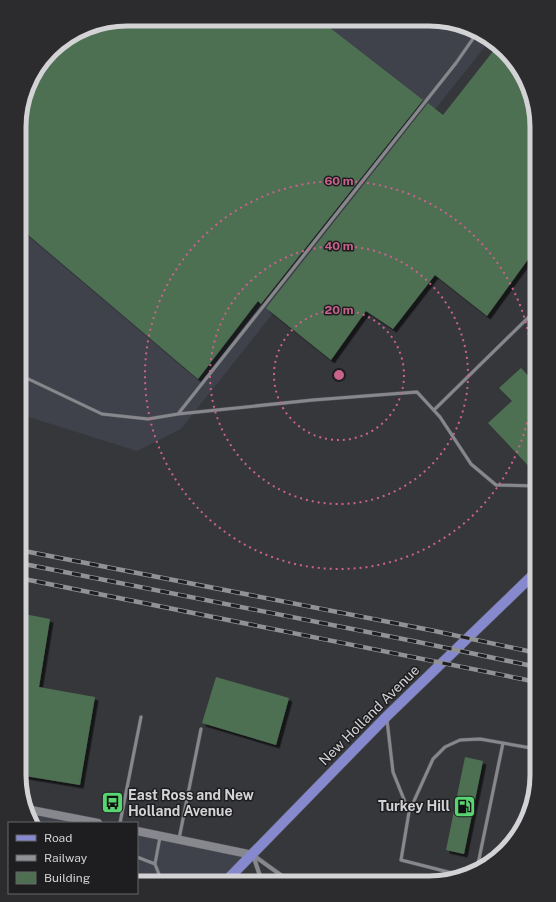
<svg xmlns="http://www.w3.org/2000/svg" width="556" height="902" font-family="'Public Sans',sans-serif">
  <defs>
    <filter id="shadow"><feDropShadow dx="3.5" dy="3.5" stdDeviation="0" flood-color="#0009"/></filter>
  </defs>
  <rect width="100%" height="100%" fill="#36373b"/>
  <!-- built -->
  <path fill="#3f414b" d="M127 19 450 21 491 39 181 429 137 451 19 414 20 113 30 79 56 46 86 27Z
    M26 809 98 823H32L27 816Z
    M137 831 253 855 225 882H137Z"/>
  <!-- building -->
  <path fill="#4e6f52" filter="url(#shadow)" d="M127 19 320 20 423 100 261 304 258 301 198 379 20 228V113L30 79 56 46 86 27Z
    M498 45 529 86 537 127V247L487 316 435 275 393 329 366 311 331 360 266 308 428 103 443 115Z
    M521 368 537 385V475L488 423 512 401 499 388Z
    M19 613 50 619 39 687 95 697 80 785 19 775Z
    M216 677 289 698 276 745 202 723Z
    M465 757 483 761 464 854 446 850Z"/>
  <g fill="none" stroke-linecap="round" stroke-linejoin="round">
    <defs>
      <path id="lane" d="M20 375 102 414 148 419 178 414 313 400 417 392 440 417 471 464 496 485 537 486
        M434 410 537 309
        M178 414 456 63 477 33
        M387 720 393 772 409 812
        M120 823 141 717
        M160 837 155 864 162 882
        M179 839 201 729
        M137 857 155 864
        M456 874 478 864 503 743
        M457 878 456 874 401 860 409 812 433 759 445 747 460 740 480 739 537 749"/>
      <path id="street" d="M253 855 285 878 289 883
        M253 855 262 882"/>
      <path id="secondary" d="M26 809 98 823
        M137 831 253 855"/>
      <path id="primary" d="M225 882 387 716 537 571"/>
    </defs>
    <!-- lane casing -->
    <use href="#lane" stroke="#545458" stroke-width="4"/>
    <!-- street casing -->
    <use href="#street" stroke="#545458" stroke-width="5"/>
    <!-- secondary casing -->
    <use href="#secondary" stroke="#545458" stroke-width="9"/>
    <!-- primary casing -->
    <use href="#primary" stroke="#545458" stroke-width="11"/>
    <!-- lane -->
    <use href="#lane" stroke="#87888d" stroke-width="3"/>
    <!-- street -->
    <use href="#street" stroke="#87888d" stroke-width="4"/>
    <!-- secondary -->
    <use href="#secondary" stroke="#87888d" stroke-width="8"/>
    <!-- primary -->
    <use href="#primary" stroke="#8689cd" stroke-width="10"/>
    <defs>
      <path id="rail" d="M19 550 430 630 537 653
        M19 563 418 642 537 667
        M19 578 537 682"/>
    </defs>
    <!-- rail casing -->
    <use href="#rail" stroke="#919295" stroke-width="4.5"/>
    <!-- rail -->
    <use href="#rail" stroke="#1e1e20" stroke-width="3" stroke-dasharray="9" stroke-linecap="butt"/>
  </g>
  <!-- distance rings -->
  <g fill="none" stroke="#c9638c" stroke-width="2" stroke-dasharray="2 4">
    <circle cx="339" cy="375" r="65"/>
    <circle cx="339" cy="375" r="129"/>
    <circle cx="339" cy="375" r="194"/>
  </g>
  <!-- icons -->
  <defs>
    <symbol id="bus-square" viewBox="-11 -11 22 22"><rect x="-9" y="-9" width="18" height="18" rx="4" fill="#58d570" stroke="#1e1e20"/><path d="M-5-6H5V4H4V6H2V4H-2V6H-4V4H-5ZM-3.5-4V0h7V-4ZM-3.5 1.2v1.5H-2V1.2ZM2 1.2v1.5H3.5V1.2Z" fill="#111"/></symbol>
    <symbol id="fuel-square" viewBox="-11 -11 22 22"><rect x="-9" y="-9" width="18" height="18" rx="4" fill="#58d570" stroke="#1e1e20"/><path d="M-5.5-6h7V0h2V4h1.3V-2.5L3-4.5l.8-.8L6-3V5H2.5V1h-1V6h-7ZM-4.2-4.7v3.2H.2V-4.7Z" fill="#111"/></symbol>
  </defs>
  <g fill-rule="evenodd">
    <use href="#bus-square" x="100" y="790" width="25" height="25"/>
    <use href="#fuel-square" x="452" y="794" width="25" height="25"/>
  </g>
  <g text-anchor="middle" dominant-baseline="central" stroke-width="3" stroke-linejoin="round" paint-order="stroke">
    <!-- street labels -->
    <g font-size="14" fill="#d3d3d6" stroke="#1e1e20">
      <text transform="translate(369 715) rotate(-45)">New Holland Avenue</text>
    </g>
    <!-- poi labels -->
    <g font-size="14" font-weight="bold" fill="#d3d3d6" stroke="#1e1e20" text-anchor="start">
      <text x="128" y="795">East Ross and New<tspan x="128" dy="16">Holland Avenue</tspan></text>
      <text x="450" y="806" text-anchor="end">Turkey Hill</text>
    </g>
  </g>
  <!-- crop -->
  <path d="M0 0H556V902H0ZM127 26H429A101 101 0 0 1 530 127V775A101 101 0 0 1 429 876H127A101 101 0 0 1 26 775V127A101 101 0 0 1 127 26Z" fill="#2c2c2f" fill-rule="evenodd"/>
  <path fill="none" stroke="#d3d3d6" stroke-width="5" d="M127 26H429A101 101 0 0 1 530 127V775A101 101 0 0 1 429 876H127A101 101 0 0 1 26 775V127A101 101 0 0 1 127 26Z"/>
  <circle cx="339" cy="375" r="6" fill="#c9638c" stroke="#1e1e20" stroke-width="2"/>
  <g font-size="12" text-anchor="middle" font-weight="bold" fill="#c9638c" stroke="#1e1e20" stroke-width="3" stroke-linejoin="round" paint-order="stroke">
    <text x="339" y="185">60 m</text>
    <text x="339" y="250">40 m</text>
    <text x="339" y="314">20 m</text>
  </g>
  <!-- legend -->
  <rect x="8" y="822" width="130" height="72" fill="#1e1e20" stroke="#666669"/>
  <rect x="16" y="835" width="20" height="6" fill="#8689cd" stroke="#666669"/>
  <text x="44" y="842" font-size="12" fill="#d3d3d6">Road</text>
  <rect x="16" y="855" width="20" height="6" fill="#919295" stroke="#666669"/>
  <text x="44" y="862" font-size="12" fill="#d3d3d6">Railway</text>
  <rect x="16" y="872" width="20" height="12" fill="#4e6f52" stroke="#666669"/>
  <text x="44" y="882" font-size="12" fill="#d3d3d6">Building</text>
</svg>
